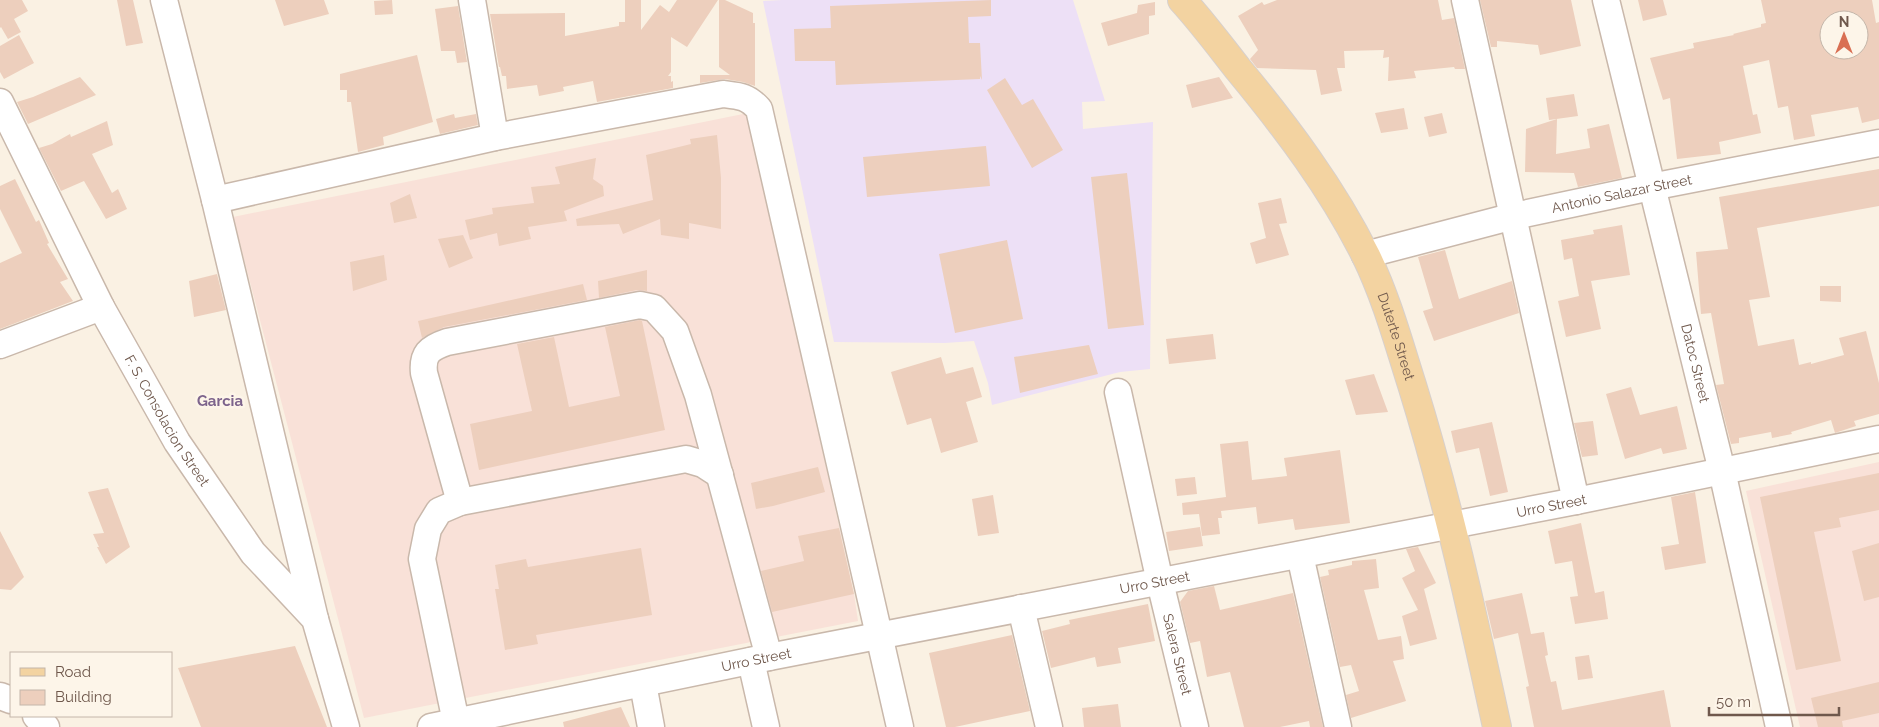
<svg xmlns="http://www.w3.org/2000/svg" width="1879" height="727" font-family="Raleway,sans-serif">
  <rect width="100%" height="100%" fill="#faf1e3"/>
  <!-- commercial -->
  <path fill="#f9e1d8" d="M748 113 854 594 858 621 364 718 233 217Z
    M1879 462V727H1800L1746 491Z"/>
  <!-- education -->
  <path fill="#ede0f6" d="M782 0H1073L1105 101 1082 102 1083 129 1153 122 1150 369 1120 372 992 405 988 383 974 341 945 343 834 342 763 1Z"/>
  <!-- building -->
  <path fill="#edcfbd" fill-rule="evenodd" d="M0 0H22L28 11 14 19 21 32 8 39 1 27 0 28Z
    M117 0H133L143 43 126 46Z
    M275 0H324L329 14 284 26Z
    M392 0 393 14 375 15 374 1Z
    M625 0H641V30L660 5 669 12 677 0H718L687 47 671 37V72L668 76H671V82L673 81V88L597 102 593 81 563 87 564 91 539 96 537 85 507 89 506 76H502L500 67H499L490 14 565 13V36L619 26V22H625Z
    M719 0H725L753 13V23H755V86L743 82 725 79 700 83V75H730L719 67Z
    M991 0V16L968 17 969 43H980L982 80 980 76V79L836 85 835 61H795L794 29 831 28 830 6Z
    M1277 0H1438L1442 20 1454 18 1465 69H1455L1454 67 1414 71 1416 78 1388 81 1389 57 1383 58 1384 50 1344 51 1345 68H1337L1342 91 1321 95 1316 70 1257 68 1250 59 1258 50 1238 16 1262 2 1264 5Z
    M1480 0H1571L1581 46 1540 55 1538 45 1497 41V47H1491Z
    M1638 0H1663L1667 15 1643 21Z
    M1761 0H1872L1876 23 1879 22V119L1862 123 1858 107 1811 115 1815 136 1794 140 1788 106 1778 108 1769 60 1743 66 1753 115 1757 114 1761 133 1719 142 1721 154 1677 159 1670 98 1663 100 1650 58 1694 48 1693 43 1734 35 1733 34 1761 27V24L1766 23ZM1829 20H1859V50H1829Z
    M1155 2V15L1149 16V34L1108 46 1101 23 1137 13 1138 5Z
    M458 6 467 62 457 63 455 51H441L435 9Z
    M19 35 34 63 4 79 0 72V46Z
    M417 55 433 122 383 137 384 145 358 152 351 102H347V90H340V74Z
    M80 77 96 95 28 124 17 102 33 97Z
    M1219 77 1233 98 1192 108 1186 85Z
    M1005 78 1022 105 1033 99 1063 150 1032 168 987 90Z
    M1574 94 1578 116 1549 120 1546 98Z
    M1404 108 1408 129 1381 133 1375 113Z
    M1442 113 1447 133 1429 137 1424 117Z
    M454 114 455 118 476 114 478 125 440 134 436 119Z
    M1557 119 1556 154 1590 148 1587 129 1609 124 1622 178 1578 187 1574 173 1525 172 1526 129Z
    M107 121 113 145 92 154 112 193 118 189 127 209 106 219 84 181 61 191 39 148 52 144 70 134 71 137Z
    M717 135 721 178V229L689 223V239L661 235 660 219 623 234 619 224 577 226 576 219 653 200 646 155 691 144 690 139Z
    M986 146 990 186 867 197 863 157Z
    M596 158 593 179 603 186 604 196 564 211 567 221 528 227 531 239 499 246 497 233 470 240 465 220 493 214 492 208 534 203 531 187 560 184 555 167Z
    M1879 169V206L1757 228 1770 297 1749 300 1758 346 1794 339 1799 365 1811 362V364L1844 355 1839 338 1866 331 1879 383V414L1854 421 1856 426 1835 433 1831 420 1791 432 1792 434 1772 438 1771 432 1739 438V443L1731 444 1716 385 1724 384 1711 313 1701 314 1696 252 1728 249 1719 197Z
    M1127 173 1144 325 1108 329 1091 177Z
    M15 179 36 222 39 220 49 243 47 244 68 279 60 282 73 301 0 329V263L22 253 0 209V186Z
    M410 194 417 218 394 223 390 203Z
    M1281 198 1287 223 1279 224 1289 255 1256 264 1250 243 1266 238 1258 203Z
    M1622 225 1630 275 1591 281 1601 329 1566 337 1558 301 1579 296 1572 258 1564 260 1561 240 1594 234 1593 230Z
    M463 235 473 258 449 268 438 239Z
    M1007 240 1023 319 955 333 939 254Z
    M1445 250 1459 299 1512 281 1519 313 1434 341 1423 311 1433 308 1418 257Z
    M384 255 387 280 353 291 350 262Z
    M647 270V291L637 290 599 298 598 281Z
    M217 274 226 310 194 317 189 281Z
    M583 284 587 300 444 327 422 338 418 321Z
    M1820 286H1841V302L1820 301Z
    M640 320 642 321 665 430 479 470 470 424 532 411 517 344 554 337 569 407 620 396 605 327Z
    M1213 334 1216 359 1169 364 1166 339Z
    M1089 345 1098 374 1020 393 1014 357Z
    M941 357 946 374 973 367 982 397 966 402 978 442 941 453 931 418 907 425 891 372Z
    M1374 374 1388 412 1356 415 1345 380Z
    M1631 387 1640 415 1677 406 1687 449 1663 454 1661 448 1625 459 1606 394Z
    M1593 421 1598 455 1582 457 1574 423Z
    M1492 422 1508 492 1490 496 1479 448 1456 453 1451 431Z
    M1248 441 1252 480 1287 476 1284 458 1340 450 1350 523 1295 530 1293 519 1258 524 1256 507 1221 511 1222 518H1218L1220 534 1202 536 1199 514 1183 515 1182 503 1226 497 1220 444Z
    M818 467 825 492 773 506 756 509 751 483Z
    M1879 473V510L1839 518 1841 527 1814 532 1841 661 1796 670 1760 497Z
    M1195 477 1197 494 1177 496 1175 479Z
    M108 488 130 547 106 564 97 547H99L93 534 104 533 88 492Z
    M1695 492 1706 563 1665 570 1661 547 1679 544 1671 497Z
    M993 495 999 533 978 536 972 499Z
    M1581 523 1595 593 1604 591 1608 619 1575 624 1570 597 1578 596 1572 561 1555 564 1548 531Z
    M1200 527 1203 546 1169 551 1166 532Z
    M839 528 854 594 772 612 761 571 804 561 798 536Z
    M0 531 24 577 11 590 0 589Z
    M1879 543V597L1864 601 1852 551Z
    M1418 547 1436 583 1424 589 1437 639 1410 646 1402 616 1418 610 1402 578 1415 571 1406 549Z
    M641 548 652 615 536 635 538 644 505 650 495 589H499L495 565 526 559 528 567Z
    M1376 559 1379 588 1364 590 1378 640 1401 636 1404 659 1393 661 1406 701 1351 718 1346 695 1359 691 1351 665 1340 667 1320 577 1329 575 1328 570 1352 565V561Z
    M1214 586 1220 610 1293 593 1323 727H1310L1309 721 1280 727H1244L1230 672 1207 677 1200 641 1190 643 1180 602 1188 591Z
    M1522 593 1531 634 1544 632 1548 655 1545 656 1551 682 1556 681 1562 710 1664 690 1671 727H1534L1526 687 1529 686 1518 633 1494 639 1485 601Z
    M1148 604 1155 641 1118 648 1121 663 1097 667 1095 657 1051 668 1042 631 1070 624 1069 620Z
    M1012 635 1030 711 955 727H946L929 653Z
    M295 646 327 727H201L178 668Z
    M1589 655 1593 678 1578 680 1575 657Z
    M1879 682V713L1842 721 1843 727H1818L1811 698Z
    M1118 704 1121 727H1084L1082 708Z
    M621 707 630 727H564L563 722Z"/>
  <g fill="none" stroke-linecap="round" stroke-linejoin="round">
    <defs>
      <g id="minor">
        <path d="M164 0 215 200 315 619"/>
        <path d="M472 0 495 137"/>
        <path d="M1465 0 1576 501"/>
        <path id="s1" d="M1606 0 1722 471 1779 727"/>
        <path id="s2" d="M0 102 101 307 177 442 253 553 315 619 346 727"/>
        <path d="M215 200 495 137 723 94C740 96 747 96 759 109L900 727"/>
        <path id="s3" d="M1365 255 1514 216 1651 187 1879 143"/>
        <path d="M0 345 101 307"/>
        <path id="s4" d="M1118 392 1160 582 1195 727"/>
        <path d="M460 502 424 373C422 354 429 348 447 342L640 305 654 308 675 331 698 395 769 657"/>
        <path d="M1300 555 1338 727"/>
        <path d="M1021 608 1049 727"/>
        <path d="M751 661 766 727"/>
        <path d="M643 684 651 727"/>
        <path d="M0 696 11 700"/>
        <path d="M36 716 46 727"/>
        <path d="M456 722 422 559 428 529 439 511 460 502 686 459 703 464 720 475"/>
        <path id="s5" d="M431 727 769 657 1576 501 1879 439"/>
      </g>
      <g id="major">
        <path id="s6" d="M1182 0C1202 22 1220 46 1238 69 1286 127 1332 188 1366 256 1386 297 1398 341 1412 385 1447 498 1472 612 1497 727"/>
      </g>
    </defs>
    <!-- minor casing -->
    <use href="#minor" stroke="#c9b8ab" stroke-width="29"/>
    <!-- major casing -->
    <use href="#major" stroke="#d7d0cd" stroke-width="30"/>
    <!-- minor -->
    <use href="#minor" stroke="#fff" stroke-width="26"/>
    <!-- major -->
    <use href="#major" stroke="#f3d3a1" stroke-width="28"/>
  </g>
  <g text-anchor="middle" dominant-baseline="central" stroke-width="5" stroke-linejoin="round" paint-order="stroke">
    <!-- street labels -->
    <g font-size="14" fill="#6f584c" stroke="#fdf5e9">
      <text stroke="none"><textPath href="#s3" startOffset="264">Antonio Salazar Street</textPath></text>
      <text stroke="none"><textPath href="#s6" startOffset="402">Duterte Street</textPath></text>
      <text stroke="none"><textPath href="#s1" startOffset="374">Datoc Street</textPath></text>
      <text stroke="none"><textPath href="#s2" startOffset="360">F. S. Consolacion Street</textPath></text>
      <text stroke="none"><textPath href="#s5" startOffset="1142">Urro Street</textPath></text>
      <text stroke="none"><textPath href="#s5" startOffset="738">Urro Street</textPath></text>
      <text stroke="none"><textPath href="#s4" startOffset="269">Salera Street</textPath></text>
      <text stroke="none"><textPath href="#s5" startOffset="332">Urro Street</textPath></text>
    </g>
    <!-- neighbourhood labels -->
    <g font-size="15" font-weight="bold" fill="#7d648c" stroke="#fdf5e9">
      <text x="220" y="401">Garcia</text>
    </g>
  </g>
  <!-- legend -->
  <rect x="10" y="652" width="162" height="65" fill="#fdf5e9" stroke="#c4b6aa"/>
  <rect x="20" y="668" width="25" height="8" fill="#f3d3a1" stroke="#c4b6aa"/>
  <text x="55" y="677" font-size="15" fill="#6f584c">Road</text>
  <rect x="20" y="690" width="25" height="15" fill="#edcfbd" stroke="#c4b6aa"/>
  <text x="55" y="702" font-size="15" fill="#6f584c">Building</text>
  <!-- north arrow -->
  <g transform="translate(1844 35)"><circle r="24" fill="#fdf5e9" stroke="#c4b6aa"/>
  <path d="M0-4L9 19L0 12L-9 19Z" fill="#d96f53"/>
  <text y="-8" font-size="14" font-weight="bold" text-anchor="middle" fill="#6f584c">N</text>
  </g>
  <!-- scale -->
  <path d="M1709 707v8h130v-8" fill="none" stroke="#6f584c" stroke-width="2.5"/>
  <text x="1716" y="707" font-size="15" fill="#6f584c" stroke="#fdf5e9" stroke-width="4" paint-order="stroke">50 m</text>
</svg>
